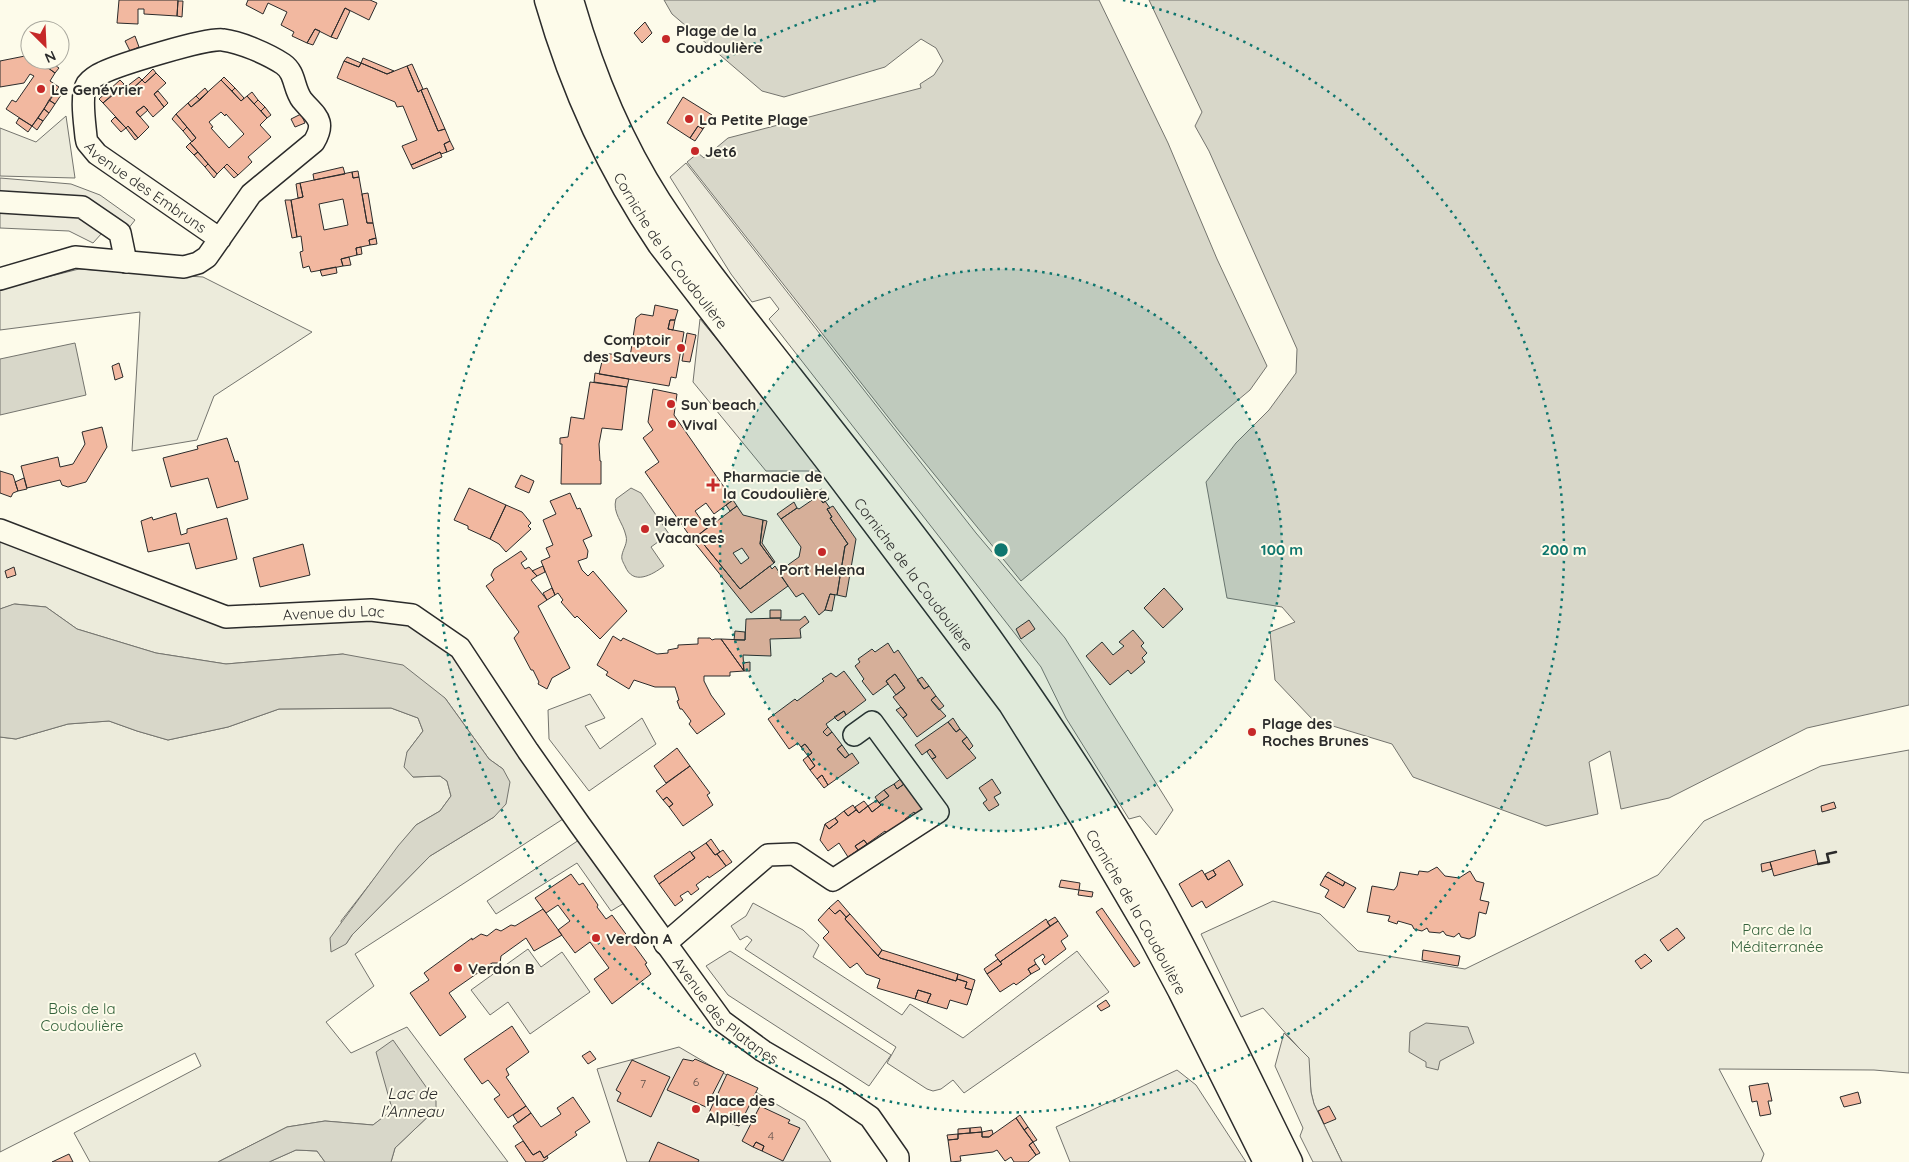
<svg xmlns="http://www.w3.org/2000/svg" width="1909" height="1162" font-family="Quicksand,sans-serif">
  <rect width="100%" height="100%" fill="#fdfbea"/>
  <!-- green -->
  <path fill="#ecebdb" stroke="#74746e" d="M66 116 75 178 0 176V128L36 142Z
    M79 269 203 277 312 332 214 396 197 440 132 451 140 312 0 330V289Z
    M0 535 200 612 364 617 409 624 450 653 532 772 563 819 355 954 374 986 326 1022 351 1053 407 1027 508 1162H391L395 1148 436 1109 391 1105V1112L373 1125 325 1121 287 1127 218 1162H90L74 1133 201 1066 195 1053 0 1152V737L16 739 68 724 109 721 137 731 168 740 228 727 279 709 391 708 418 718 423 731 407 752 413 777 440 776 447 781 451 796 440 811 416 825 341 921 346 944 352 935 430 856 494 817 503 769 489 759 445 698 343 654 226 664 156 653 77 629 46 607 15 604 0 609Z
    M1909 750V1073L1874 1070 1719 1069 1764 1154 1761 1162H1342L1314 1104 1311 1092 1308 1058 1263 1008 1241 1017 1201 934 1273 901 1320 914 1358 951 1465 969 1658 875 1704 821 1821 766Z
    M296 1150 317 1151 325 1162H269Z"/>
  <!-- parking -->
  <path fill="#eceadb" stroke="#74746e" d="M686 163 976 533 1065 638 1173 810 1156 835 1140 816 1129 819 1066 718 1041 667 769 319 779 309 770 297 752 302 731 274 670 177Z
    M0 178 71 184 100 195 135 220 128 229 102 233 93 243 69 231 0 228Z
    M700 319 734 360 826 471H766L693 382Z
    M590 694 605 718 585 726 600 749 642 718 656 744 589 791 549 739 548 710Z
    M582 838 626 902 611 911 577 863 496 914 487 901Z
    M753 903 803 930 819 945 813 957 902 1015 910 1004 963 1038 1077 951 1109 992 964 1093 953 1080 941 1089 933 1091 927 1089 887 1063 896 1047 745 949 752 940 747 936 740 940 731 926 746 916Z
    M528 949 541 967 562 952 590 992 530 1034 508 1002 490 1015 471 990Z
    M730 951 891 1055 869 1086 728 995 706 966Z
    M1284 1033 1309 1058 1311 1092 1314 1104 1342 1162H1313L1300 1136 1303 1128 1275 1066Z
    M679 1047 805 1121 831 1162H627L597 1069Z
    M1177 1070 1196 1085 1246 1162H1070L1056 1127Z"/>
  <!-- water -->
  <path fill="#d8d7c9" stroke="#74746e" d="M664 0H1099L1168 143 1217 259 1267 366 1250 390 1021 581 899 431 687 162 698 153 704 158 728 138 921 88 920 84 934 75 943 61 936 48 921 39 885 67 784 97 762 91 672 14Z
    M1149 0H1909V705L1807 728 1669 798 1621 809 1610 751 1589 762 1598 814 1546 826 1413 777 1392 744 1313 720 1275 680 1270 632 1295 622 1282 607 1227 598 1206 482 1236 443 1269 410 1296 373 1297 349 1209 151 1195 126 1202 112Z
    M75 343 86 395 0 415V359Z
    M631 488 641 493 669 534 651 547 664 566C652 575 633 586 625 566 623 562 621 559 622 555 623 549 628 543 626 536 623 522 612 513 616 499Z
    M14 604 46 607 77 629 156 653 226 664 343 654 403 665 445 698 489 759 503 769 510 782 506 804 494 817 430 856 352 935 346 944 331 952 330 938 398 846 416 825 440 811 451 796 447 781 440 776 413 777 404 767 407 752 423 731 418 718 391 708 279 709 228 727 168 740 137 731 109 721 68 724 16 739 0 737V609Z
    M1426 1023 1468 1027 1474 1043 1440 1061 1438 1070 1426 1067V1062L1409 1052 1410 1032Z
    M393 1040 436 1101V1109L395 1148 391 1162H325L317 1151 296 1150 269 1162H218L287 1127 325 1121 373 1125 391 1111V1105L376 1052Z"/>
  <!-- building -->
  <path fill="#f2b8a0" stroke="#2b2b2b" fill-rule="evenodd" d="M119 0H178L177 16 144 14V9H138V24L117 23Z
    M248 0H370L377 3 369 20 345 8 331 37 315 29 307 43 292 36 294 32 281 25 287 12 268 3 263 14 246 5Z
    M178 1H183L182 17 177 16Z
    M345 8 350 11 337 39 331 37Z
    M645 22 652 33 642 43 634 33Z
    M315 29 320 31 313 45 307 43Z
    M135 36 139 47 130 51 125 41Z
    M30 55V60H37L55 73 50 81 59 87 32 126 6 109 12 100 16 102 34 76 30 74 24 83 0 87V61Z
    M347 57 361 63 359 67 344 61Z
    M363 58 394 71 387 74 361 63Z
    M40 60H47L59 68 55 73 39 61Z
    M344 61 359 67 361 63 387 74 407 66 418 92 421 90 438 131 445 129 450 141 444 144 447 152 441 154 440 152 411 165 402 146 417 140 403 106 397 107 395 102 337 78Z
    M412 64 423 89 418 92 407 66Z
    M153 69 156 73 145 83 142 80Z
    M156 73 166 83 154 94 164 107 153 117 144 106 136 112 149 127 138 138 128 126 126 128 103 103 124 84 130 91 142 80 145 83Z
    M139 77 142 80 130 91 126 87Z
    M224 77 235 88 232 91 221 80Z
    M120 80 124 84 113 95 109 90Z
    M221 80 241 101 247 96 267 118 260 125 271 137 248 157 252 162 238 175 227 164 217 174 190 143 196 138 176 114 188 103 191 107ZM221 112 225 116 226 114 244 134 229 148 211 128 213 127 209 122Z
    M205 88 208 92 200 100 196 96Z
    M235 88 244 98 241 101 232 91Z
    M427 88 445 129 438 131 421 90Z
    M109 90 113 95 103 103 99 99Z
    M56 91 61 95 55 104 49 100Z
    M158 91 168 103 164 107 154 94Z
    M252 92 258 100 254 104 247 96Z
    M196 96 200 100 191 107 188 103Z
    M683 97 712 115 703 129 698 126 690 138 667 123Z
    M49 100 55 104 49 113 44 109Z
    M258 100 265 107 261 111 254 104Z
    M144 106 148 110 140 117 136 112Z
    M265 107 271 115 267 118 261 111Z
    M44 109 49 113 43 121 38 118Z
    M176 114 187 127 183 131 172 119Z
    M301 114 305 123 295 127 291 119Z
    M115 117 126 128 121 132 111 121Z
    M19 118 32 126 28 132 16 123Z
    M38 118 43 121 37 130 32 126Z
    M128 126 138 138 135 140 126 128Z
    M698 126 703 129 695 141 690 138Z
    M187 127 196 138 192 142 183 131Z
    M450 141 454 149 447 152 444 144Z
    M190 143 198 152 194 155 186 147Z
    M198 152 208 164 205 167 194 155Z
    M440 152 442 157 413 169 411 165Z
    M208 164 217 174 214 178 205 167Z
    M227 164 238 175 234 178 224 167Z
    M343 167 345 174 314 180 313 174Z
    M358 171 359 177 353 178 352 172Z
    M352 172 353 178 359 177 367 223H373L376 238 369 240 370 245 356 248 357 255 341 259 343 266 311 272 309 266 303 268 300 252 303 251 301 236 297 237 291 200 303 197 300 183ZM343 199 348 225 324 230 319 204Z
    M300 183 303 197 298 198 296 184Z
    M368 193 373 223H367L362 194Z
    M285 200H291L297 237 292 238Z
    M376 238 377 244 370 245 369 240Z
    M361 247 362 254 357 255 356 248Z
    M349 257 351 265 343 266 341 259Z
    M336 267 337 273 322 276 320 270Z
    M655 305 678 310 675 320H670L668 329 684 332 676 378 671 377 669 386 599 374 604 353 630 357 636 318 641 314 653 316Z
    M670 320H675L673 330 668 329Z
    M687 333 696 335 690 362 682 361Z
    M119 363 123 377 115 380 112 366Z
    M595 373 629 379 627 387 594 382Z
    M590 382 627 387 622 430 602 428 599 444 600 461H601V484H561L562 444H560V438L568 437 571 417 584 419Z
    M653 389 677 394 674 415 733 500 714 514 706 503 695 511 707 528 697 536 740 589 770 566 772 569 775 566 788 586 751 613 694 542 645 472 659 462 643 438 653 430 648 422Z
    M102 427 107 447 86 482 68 487 62 485 60 480 27 488 21 466 58 457 60 467 73 464 85 444 82 432Z
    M227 438 235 462 238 461 248 499 217 508 208 478 171 487 163 458 198 449 197 446Z
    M0 471 13 475 18 491 13 493 11 497 0 493Z
    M521 475 534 481 529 493 515 487Z
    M24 478 27 489 18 491 15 482Z
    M469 488 506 505 490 539 468 529V526L454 520Z
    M822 489 829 499 823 503 816 492Z
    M570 493 577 509 580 508 592 536 583 540 588 551 587 558 578 561 582 570 588 576 593 571 627 611 600 639 577 616 575 618 561 602 563 600 558 593 555 595 541 561 550 557 546 548 553 545 543 520 556 514 550 501Z
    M818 496 823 503 825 501 830 508 827 509 832 517 830 518 848 544 845 546 837 595 830 594 825 610 819 615 803 593 796 597 778 572 799 557 801 547 781 519 797 508 799 509Z
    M733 500 737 506 730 511 726 505Z
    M794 502 797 508 781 519 777 514Z
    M506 505 522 512 531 523 528 526 531 529 506 552 499 544 490 539Z
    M737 506 743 515 763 520 760 544 774 563 740 589 697 536ZM742 548 749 558 741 564 733 553Z
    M833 506 856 539 846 597 837 595 845 546 848 544 830 518 832 517 827 509Z
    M176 513 181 535 187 533V529L227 518 237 559 196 569 189 543 148 552 141 521 152 517 153 520Z
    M763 520 767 521 762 543 775 562 774 563 760 544Z
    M303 544 310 575 260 587 253 558Z
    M521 551 527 559 521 563 525 569 529 567 537 576 531 580 547 600 538 606 570 668 552 678 547 689 538 684 539 682 533 670H531L514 638 519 632 486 586 494 580 491 575 494 569Z
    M543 566 545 572 537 576 532 571Z
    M14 567 16 575 7 578 5 571Z
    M552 588 555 595 547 600 543 593Z
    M1164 588 1183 609 1163 628 1144 608Z
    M830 594 835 595 832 611 825 610Z
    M770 610H781V618H770Z
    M805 616 809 622 800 629 801 638 770 639 771 656 743 655 744 671 721 639 745 640 746 619 781 618 780 620H800Z
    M1029 620 1035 629 1021 639 1016 629Z
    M1133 630 1144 643 1141 646 1147 653 1142 658 1145 662 1131 674 1128 670 1110 685 1086 656 1102 642 1113 655 1124 646 1119 642Z
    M735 631 745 632V640H734Z
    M613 636 621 641 623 638 657 654 668 653V650L678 648V645L698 644V638H710L712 640 715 639H721L744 671 730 672V676H704V681L711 695 725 714 697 734 689 724 691 721 682 709H680L677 701 679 700 675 687H655L634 680 629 689 606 675 608 672 597 665Z
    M888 643 894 653 898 650 924 689 929 686 936 696 931 700 946 716 917 737 903 718 907 715 893 697 905 688 895 674 886 681 888 684 873 695 862 681 864 679 855 666 860 662 858 659 872 649 875 652Z
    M750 662V671H744L743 663Z
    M844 671 866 700 846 715 844 711 826 724 828 727 823 732 827 736 832 732 842 745 837 749 845 758 852 753 859 763 828 785 822 775 817 779 810 770 815 766 808 756 812 753 805 744 801 747 798 743 789 749 768 719 795 699 797 701 824 681 822 679 831 673 836 677Z
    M895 674 905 688 896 695 886 681Z
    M922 677 929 686 924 689 917 680Z
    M936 696 944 706 939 710 931 700Z
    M901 707 907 715 903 718 896 710Z
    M844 711 846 715 838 721 834 717Z
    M953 718 960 729 956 732 948 722Z
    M948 722 956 732 960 729 967 737 962 741 976 758 947 779 932 759 936 757 930 749 922 755 915 745Z
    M828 727 832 732 827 736 823 732Z
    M967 737 973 746 969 750 962 741Z
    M805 744 812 753 808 756 801 747Z
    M842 745 849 755 845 758 837 749Z
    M677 748 690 766 666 783 654 766Z
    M930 749 936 757 932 759 927 752Z
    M808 756 815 766 810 770 803 760Z
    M690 766 710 793 707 795 713 805 683 826 669 807 673 804 667 797 663 800 656 791Z
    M822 775 828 785 824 788 817 779Z
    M903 777 907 782 897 789 894 784Z
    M992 779 1001 793 994 797 999 805 989 811 983 803 987 800 979 788Z
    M907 782 927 810 918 817 914 812 905 819 908 824 890 837 885 831 867 844 864 840 855 846 858 850 848 857 839 843 828 851 820 840 825 824 829 829 838 822 835 818 844 811 848 816 856 810 859 813 868 806 872 812 881 805 879 803 889 796 884 790 894 784 897 789Z
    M884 790 889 796 879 803 875 797Z
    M667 797 673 804 669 807 663 800Z
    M877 800 881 805 872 812 868 806Z
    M864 801 868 806 859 813 855 807Z
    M1834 802 1836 808 1822 812 1821 806Z
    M853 805 856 810 848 816 844 811Z
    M835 818 838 822 829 829 825 824Z
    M711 839 720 852 715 855 706 843Z
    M864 840 867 844 858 850 855 846Z
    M706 843 715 855 717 854 726 866 709 878 708 876 696 885 699 889 691 895 688 891 680 896 683 900 675 906 659 884 695 858 691 853Z
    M723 850 732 862 726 866 717 854Z
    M1815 850 1818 864 1774 876 1770 862Z
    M690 851 695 858 659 884 654 876Z
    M1229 860 1243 885 1206 908 1202 901 1192 907 1179 884 1202 870 1208 880 1216 875 1213 870Z
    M1770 862 1772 869 1762 872 1761 864Z
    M1437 867 1445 876 1459 878 1470 871 1476 881 1484 883 1480 900 1489 902 1486 914 1479 912 1475 936 1469 939 1461 937 1459 933 1454 937 1446 935 1443 931 1440 933 1429 932 1427 928 1422 931 1414 929 1412 925 1398 921 1397 924 1388 921 1390 916 1367 912 1372 886 1394 890 1397 886 1400 872 1418 875 1419 871 1428 872Z
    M1213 870 1216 875 1208 880 1205 874Z
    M1328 872 1345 882 1343 886 1325 876Z
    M571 874 579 885 583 883 598 905 597 907 606 919 612 915 647 963 645 964 651 974 612 1004 594 979 609 968 590 942 575 953 558 930 570 921 558 905 546 913 535 898Z
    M1325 876 1343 886 1345 882 1356 888 1344 908 1325 897 1329 890 1320 885Z
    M1061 880 1080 883 1079 890 1059 887Z
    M1079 890 1093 892 1092 897 1078 895Z
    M838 900 850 914 846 917 840 910 835 914 829 908Z
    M829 908 835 914 840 910 846 917 845 919 880 958 956 981 957 979 967 982 965 988 972 990 967 1005 950 1000 947 1009 927 1003 931 994 918 990 915 999 877 988 880 979 866 974 857 963 850 968 823 938 829 932 818 920Z
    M1102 908 1140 963 1134 967 1096 912Z
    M543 909 562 935 534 951 526 938 501 956 500 963H492L449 993 466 1017 440 1036 410 993 429 980 424 973 472 938V940L481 934 487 936 496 929 501 931 511 925 515 926Z
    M850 914 882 950 878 956 845 919Z
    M1055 917 1058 921 1050 926 1047 922Z
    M1046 919 1050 926 1000 962 995 955Z
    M1058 921 1068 936 1061 941 1066 949 1045 965 1042 960 1045 957 1043 954 1034 960 1036 964 1028 969 1031 974 1016 985 1014 983 1000 992 987 974 1002 964 1000 962Z
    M1677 928 1685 938 1668 951 1660 940Z
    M882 950 958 974 956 981 880 958 878 956Z
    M1423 950 1460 956 1458 966 1422 960Z
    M1645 954 1652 961 1641 969 1635 961Z
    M998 959 1002 964 987 974 984 969Z
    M1036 964 1040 969 1031 974 1028 969Z
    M958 974 975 980 972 990 965 988 967 982 957 979Z
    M918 990 931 994 927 1003 915 999Z
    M1106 1000 1110 1006 1101 1011 1097 1006Z
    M512 1026 529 1052 506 1069 509 1075 506 1077 526 1106 508 1118 494 1099 500 1095 488 1080 482 1084 464 1059Z
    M590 1051 596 1059 588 1064 582 1056Z
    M683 1059 693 1061 695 1059 724 1072 706 1107 667 1090Z
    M632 1060 670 1077 651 1117 617 1101 621 1093 616 1090Z
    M727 1074 758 1088 739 1126 707 1117Z
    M1768 1083 1772 1101H1768L1771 1114 1760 1116 1757 1101 1752 1102 1749 1086Z
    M1858 1092 1861 1103 1844 1107 1840 1097Z
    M573 1097 590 1122 575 1132 577 1135 544 1158 540 1151 533 1155 513 1126 531 1113 541 1127 561 1114 557 1108Z
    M526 1106 531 1113 518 1123 513 1115Z
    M760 1106 790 1120 788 1123 800 1128 783 1161 762 1151 764 1146 756 1142 753 1147 742 1141Z
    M1329 1106 1336 1119 1324 1124 1318 1111Z
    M719 1113 727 1116 725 1121 717 1116Z
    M1020 1115 1028 1127 1024 1130 1016 1118Z
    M1016 1118 1033 1142 1029 1145 1036 1155 1028 1162H1014L1011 1157 1005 1161 997 1150 993 1152 960 1156 961 1161 951 1162 948 1140 958 1139V1134L982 1132V1137H989Z
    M981 1127 982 1132 970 1133V1128Z
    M1028 1127 1037 1140 1033 1142 1024 1130Z
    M970 1128V1133L958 1134V1129Z
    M992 1130 993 1134 989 1137H982V1132Z
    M958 1134V1139L948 1140 947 1135Z
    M523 1141 533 1155 540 1151 544 1158 547 1156 548 1158 542 1162H526L515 1146Z
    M658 1142 699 1160 698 1162H649Z
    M756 1142 764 1146 762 1151 753 1147Z
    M1033 1142 1040 1153 1036 1155 1029 1145Z
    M69 1154 73 1162H52Z"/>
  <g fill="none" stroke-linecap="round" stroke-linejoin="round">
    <defs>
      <g id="minor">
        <path d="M0 202 82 207 120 233 126 262"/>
        <path id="s1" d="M0 279 75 257 184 267 198 263 207 257 251 194 314 142C327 120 315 116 302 100 293 88 296 73 283 64 268 54 240 42 223 40 208 37 118 65 102 73 97 75 90 80 87 84 80 95 85 125 86 137L87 142 97 154 220 239"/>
        <path id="s2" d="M0 530 226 617 371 610 412 615 460 648 528 751 580 825 722 1021 763 1051 835 1093 870 1117 898 1157V1162"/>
        <path d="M665 944 768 855 794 854 833 880 938 812 872 722 854 735"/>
      </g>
      <g id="major">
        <path id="s3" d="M548 0C573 87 610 169 661 244L828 460 1012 704 1082 816 1150 932 1181 990 1267 1162"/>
        <path d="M570 0C590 70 618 140 658 202 698 263 745 320 790 378 851 456 913 533 971 614 1037 705 1100 799 1155 897 1203 984 1245 1073 1289 1162"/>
      </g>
    </defs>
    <!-- minor casing -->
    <use href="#minor" stroke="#2b2b2b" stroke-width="24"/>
    <!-- major casing -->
    <use href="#major" stroke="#2b2b2b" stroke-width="29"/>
    <!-- minor -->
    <use href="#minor" stroke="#fdfbea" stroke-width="21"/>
    <!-- major -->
    <use href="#major" stroke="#fdfbea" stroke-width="26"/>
    <!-- wall -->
    <path stroke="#2b2b2b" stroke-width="2.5" d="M1818 864 1829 862 1827 854 1836 852"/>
  </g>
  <!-- distance rings -->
  <circle cx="1001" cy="550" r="281" fill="#0f766e" fill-opacity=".12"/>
  <g fill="none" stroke="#0f766e" stroke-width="2.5" stroke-dasharray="2.5 5">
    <circle cx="1001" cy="550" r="281"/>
    <path d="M1123 0A563 563 0 1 1 879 0"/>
  </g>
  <!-- markers -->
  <g fill="#c62828" stroke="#fdfbea" stroke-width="2">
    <circle cx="666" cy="39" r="5"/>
    <circle cx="41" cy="89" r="5"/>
    <circle cx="689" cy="119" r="5"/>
    <circle cx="695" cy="151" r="5"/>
    <circle cx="681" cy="348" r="5"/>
    <circle cx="671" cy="404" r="5"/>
    <circle cx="672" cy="424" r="5"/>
    <path d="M710.5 477.5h5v5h5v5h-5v5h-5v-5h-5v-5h5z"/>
    <circle cx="645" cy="529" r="5"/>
    <circle cx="822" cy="552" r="5"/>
    <circle cx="1252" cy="732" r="5"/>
    <circle cx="596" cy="938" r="5"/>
    <circle cx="458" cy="968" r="5"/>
    <circle cx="696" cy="1109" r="5"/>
  </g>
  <g text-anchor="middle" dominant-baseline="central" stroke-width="4" stroke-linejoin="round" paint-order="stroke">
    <!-- number labels -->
    <g font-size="12" fill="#5d4e48">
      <text x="696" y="1081">6</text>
      <text x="643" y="1083">7</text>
      <text x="771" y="1135">4</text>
    </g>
    <!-- poi labels -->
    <g font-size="15" font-weight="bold" fill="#2b2b2b" stroke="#fdfbea" text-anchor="start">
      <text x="676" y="30">Plage de la<tspan x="676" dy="17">Coudoulière</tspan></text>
      <text x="51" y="89">Le Genévrier</text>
      <text x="699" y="119">La Petite Plage</text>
      <text x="705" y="151">Jet6</text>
      <text x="671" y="339" text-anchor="end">Comptoir<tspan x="671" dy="17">des Saveurs</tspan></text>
      <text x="681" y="404">Sun beach</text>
      <text x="682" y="424">Vival</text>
      <text x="723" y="476">Pharmacie de<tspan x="723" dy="17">la Coudoulière</tspan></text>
      <text x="655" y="520">Pierre et<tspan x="655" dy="17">Vacances</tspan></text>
      <text x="822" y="569" text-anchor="middle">Port Helena</text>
      <text x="1262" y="723">Plage des<tspan x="1262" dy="17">Roches Brunes</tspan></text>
      <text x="606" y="938">Verdon A</text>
      <text x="468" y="968">Verdon B</text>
      <text x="706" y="1100">Place des<tspan x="706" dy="17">Alpilles</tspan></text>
    </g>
    <!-- street labels -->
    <g font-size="15" fill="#2b2b2b" stroke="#fdfbea">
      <text stroke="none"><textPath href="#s1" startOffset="805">Avenue des Embruns</textPath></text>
      <text stroke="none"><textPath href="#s3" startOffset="281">Corniche de la Coudoulière</textPath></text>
      <text stroke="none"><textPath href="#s3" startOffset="686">Corniche de la Coudoulière</textPath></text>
      <text stroke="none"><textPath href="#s2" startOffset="350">Avenue du Lac</textPath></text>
      <text stroke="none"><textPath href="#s3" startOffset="1091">Corniche de la Coudoulière</textPath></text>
      <text stroke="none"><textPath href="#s2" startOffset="938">Avenue des Platanes</textPath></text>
    </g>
    <!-- park labels -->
    <g font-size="15" fill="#34623c" stroke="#fdfbea">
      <text x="1777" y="929">Parc de la<tspan x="1777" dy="17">Méditerranée</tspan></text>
      <text x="82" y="1008">Bois de la<tspan x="82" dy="17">Coudoulière</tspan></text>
    </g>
    <!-- water labels -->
    <g font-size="16" font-style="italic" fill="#2b2b2b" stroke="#fdfbea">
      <text x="412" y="1093">Lac de<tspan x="412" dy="18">l'Anneau</tspan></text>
    </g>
  </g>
  <circle cx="1001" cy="550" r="8" fill="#0f766e" stroke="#fdfbea" stroke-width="2.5"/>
  <g font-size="15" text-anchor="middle" font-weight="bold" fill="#0f766e" stroke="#fdfbea" stroke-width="4" stroke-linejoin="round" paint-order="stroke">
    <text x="1282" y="555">100 m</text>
    <text x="1564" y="555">200 m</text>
  </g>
  <!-- north arrow -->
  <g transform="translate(45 45) rotate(156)"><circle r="24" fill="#fdfbea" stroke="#a9a89e"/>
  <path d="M0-4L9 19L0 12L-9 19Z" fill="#c62828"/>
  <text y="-8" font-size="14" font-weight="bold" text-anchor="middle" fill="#2b2b2b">N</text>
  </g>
</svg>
